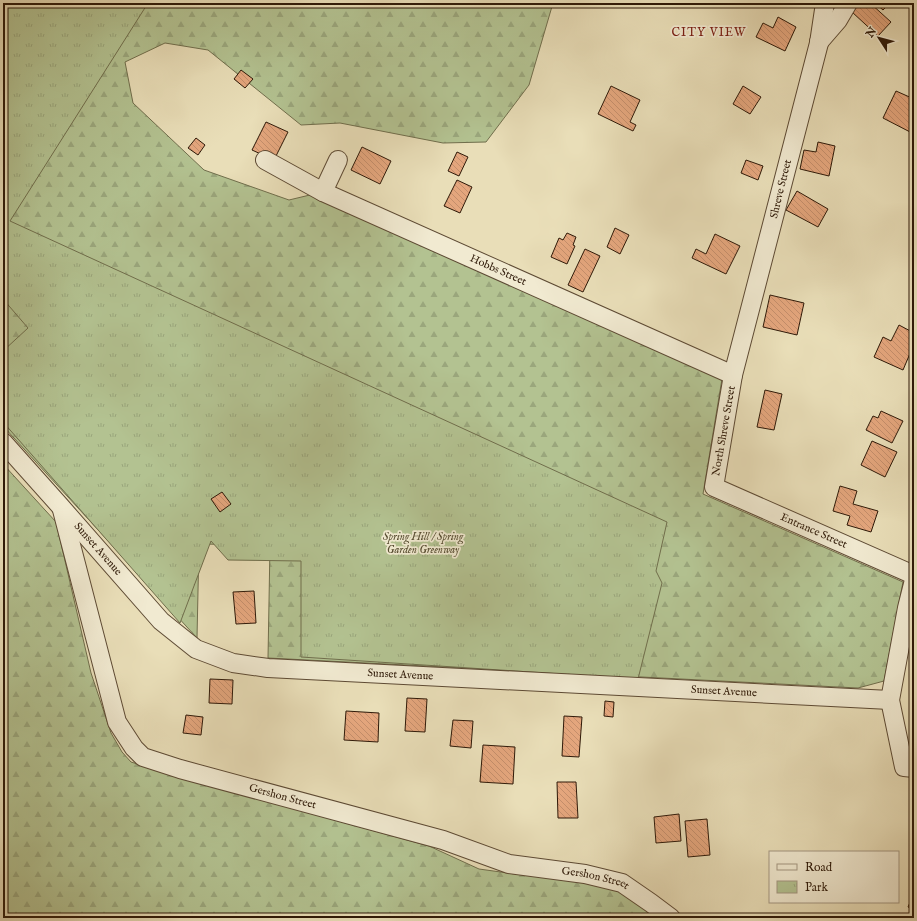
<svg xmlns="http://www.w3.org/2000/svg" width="917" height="921" font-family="'IM FELL English',serif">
  <defs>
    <pattern id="forest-firs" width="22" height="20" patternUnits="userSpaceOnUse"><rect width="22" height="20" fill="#b3c291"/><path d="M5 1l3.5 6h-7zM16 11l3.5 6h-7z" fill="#9aa67c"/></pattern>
    <pattern id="park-tufts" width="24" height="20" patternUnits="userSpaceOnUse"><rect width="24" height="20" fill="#b3c291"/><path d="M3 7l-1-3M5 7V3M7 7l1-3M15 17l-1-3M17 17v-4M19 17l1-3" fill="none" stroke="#9aa67c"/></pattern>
    <pattern id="building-back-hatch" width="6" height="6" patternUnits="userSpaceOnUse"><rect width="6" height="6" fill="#e4a67d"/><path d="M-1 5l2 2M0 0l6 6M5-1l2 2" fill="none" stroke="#c48e6b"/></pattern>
  </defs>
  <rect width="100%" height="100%" fill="#e9deb8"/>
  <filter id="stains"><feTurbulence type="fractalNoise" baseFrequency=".005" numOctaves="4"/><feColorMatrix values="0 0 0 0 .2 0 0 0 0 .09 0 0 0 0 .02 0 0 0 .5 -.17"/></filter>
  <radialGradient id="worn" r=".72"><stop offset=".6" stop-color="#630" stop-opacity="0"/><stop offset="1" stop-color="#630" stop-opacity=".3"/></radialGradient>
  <!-- forest -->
  <path fill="url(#forest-firs)" stroke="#706e4c" d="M3 3H553L529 85 486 142 443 143 340 123 301 125 208 50 165 43 125 62 133 103 204 170 289 200 314 194 722 379 703 494 903 582 884 681 858 688 268 658 270 545 199 544 197 638 3 426Z
    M3 464 56 522 91 673 111 733 122 752 131 762 169 774 429 846 479 869 515 874 601 883 624 892 658 918H3Z"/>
  <!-- park -->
  <path fill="url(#park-tufts)" stroke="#706e4c" d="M3 3H148L10 221 667 522 656 571 662 583 638 679 301 657V561L228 560 211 541 180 623 3 422V351L28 328 3 299Z"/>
  <!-- building -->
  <path fill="url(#building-back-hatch)" stroke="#2e1908" d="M860 3H870L891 22 878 36 852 12Z
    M875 3H890L883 10Z
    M778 17 796 27 785 51 756 37 763 23 773 28Z
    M241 70 253 79 245 88 234 79Z
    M611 86 640 100 630 122 636 125 633 131 598 114Z
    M743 86 761 97 750 114 733 104Z
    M896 91 914 99V134L883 118Z
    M266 122 288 132 274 160 252 150Z
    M196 138 205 145 198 155 188 148Z
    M818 142 835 146 829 176 800 169 804 150 816 152Z
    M362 147 391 161 380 184 351 170Z
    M457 152 468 157 459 176 448 171Z
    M746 160 763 166 758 180 741 173Z
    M457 180 472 187 460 213 444 206Z
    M797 191 828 209 818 227 786 210Z
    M615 228 629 235 620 254 607 247Z
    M567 233 576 237 573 245 575 246 567 264 551 257 559 238 563 240Z
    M715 234 740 246 726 274 692 258 696 249 706 254Z
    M585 249 600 256 583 292 568 285Z
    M770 295 804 303 797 335 763 327Z
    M899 325 914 333V344L903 370 874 357 883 337 891 341Z
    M765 390 782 394 774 430 757 427Z
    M881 411 903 421 892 443 866 430 873 416 878 418Z
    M872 441 897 452 885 477 861 465Z
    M840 486 857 491 853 504 878 511 871 532 847 525 850 516 833 511Z
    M222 492 231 504 220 512 211 499Z
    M254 591 256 623 236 624 233 592Z
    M210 679 233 680 232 704 209 703Z
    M407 698 427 699 425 732 405 731Z
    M605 701 614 702 613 717 604 716Z
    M346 711 379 713 378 742 344 740Z
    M186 715 203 717 201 735 183 733Z
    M564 716 582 717 579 757 562 756Z
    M453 720 473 721 471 748 450 746Z
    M483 745 515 747 513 784 480 782Z
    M557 782H576L578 818H558Z
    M679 814 681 841 656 843 654 817Z
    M707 819 710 855 688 857 685 821Z
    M914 893V910L908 907Z"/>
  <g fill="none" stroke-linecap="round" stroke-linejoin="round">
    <defs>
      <g id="minor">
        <path id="s1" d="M825 3 819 43 733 375 714 487 914 575"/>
        <path d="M819 42 838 20 848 3"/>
        <path id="s2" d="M265 160 323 192 733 375"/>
        <path d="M323 192 338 160"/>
        <path id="s3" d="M3 442 61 507 161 621 196 649 233 663 268 668 890 700"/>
        <path id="s4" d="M62 510 117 722 134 748 143 757 180 769 443 840 509 864 585 874 622 883 651 903 671 918"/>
        <path d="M914 580 907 608 890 700 904 767 914 768"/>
      </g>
    </defs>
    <!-- minor casing -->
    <use href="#minor" stroke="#5d4a34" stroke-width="20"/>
    <!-- minor -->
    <use href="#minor" stroke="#f1ead1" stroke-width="18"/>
  </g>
  <g text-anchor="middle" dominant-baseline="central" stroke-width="3.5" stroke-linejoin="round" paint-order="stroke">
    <!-- street labels -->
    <g font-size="11" fill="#2e1908" stroke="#f1ead1">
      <text transform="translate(781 189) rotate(-76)">Shreve Street</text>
      <text stroke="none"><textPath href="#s2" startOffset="258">Hobbs Street</textPath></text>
      <text transform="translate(724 431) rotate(-80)">North Shreve Street</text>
      <text stroke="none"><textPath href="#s1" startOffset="606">Entrance Street</textPath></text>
      <text stroke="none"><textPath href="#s3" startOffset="143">Sunset Avenue</textPath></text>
      <text stroke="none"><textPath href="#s3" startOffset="491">Sunset Avenue</textPath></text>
      <text stroke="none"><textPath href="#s3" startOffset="815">Sunset Avenue</textPath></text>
      <text stroke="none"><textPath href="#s4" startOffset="408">Gershon Street</textPath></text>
      <text stroke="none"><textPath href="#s4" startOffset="732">Gershon Street</textPath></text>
    </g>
    <!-- park labels -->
    <g font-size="11" font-style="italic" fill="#564c31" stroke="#f1ead1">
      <text x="423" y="537">Spring Hill / Spring<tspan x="423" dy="13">Garden Greenway</tspan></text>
    </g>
    <!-- neighbourhood labels -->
    <g font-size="12" letter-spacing="1" fill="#7a1f14" stroke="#f1ead1">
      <text x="709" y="32">CITY VIEW</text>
    </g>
  </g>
  <!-- margin -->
  <rect width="917" height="921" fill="none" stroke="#e9deb8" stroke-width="16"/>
  <rect x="4" y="4" width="909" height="913" fill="none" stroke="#2e1908" stroke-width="2"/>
  <rect x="8" y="8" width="901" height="905" fill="none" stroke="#2e1908"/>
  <!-- legend -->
  <rect x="769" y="851" width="130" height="52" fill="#f1ead1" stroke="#a39681"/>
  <rect x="777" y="864" width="20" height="6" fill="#f1ead1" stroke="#a39681"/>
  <text x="805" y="871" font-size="12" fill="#2e1908">Road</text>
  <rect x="777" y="881" width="20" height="12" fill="url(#park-tufts)" stroke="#a39681"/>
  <text x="805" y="891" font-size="12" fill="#2e1908">Park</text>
  <!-- north arrow -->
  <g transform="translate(879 38) rotate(306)" stroke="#f1ead1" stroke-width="3" paint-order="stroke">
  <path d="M0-3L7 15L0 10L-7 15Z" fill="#2e1908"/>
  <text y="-6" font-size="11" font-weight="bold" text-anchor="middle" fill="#2e1908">N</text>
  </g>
  <rect width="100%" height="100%" filter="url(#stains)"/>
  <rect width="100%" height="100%" fill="url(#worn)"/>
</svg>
